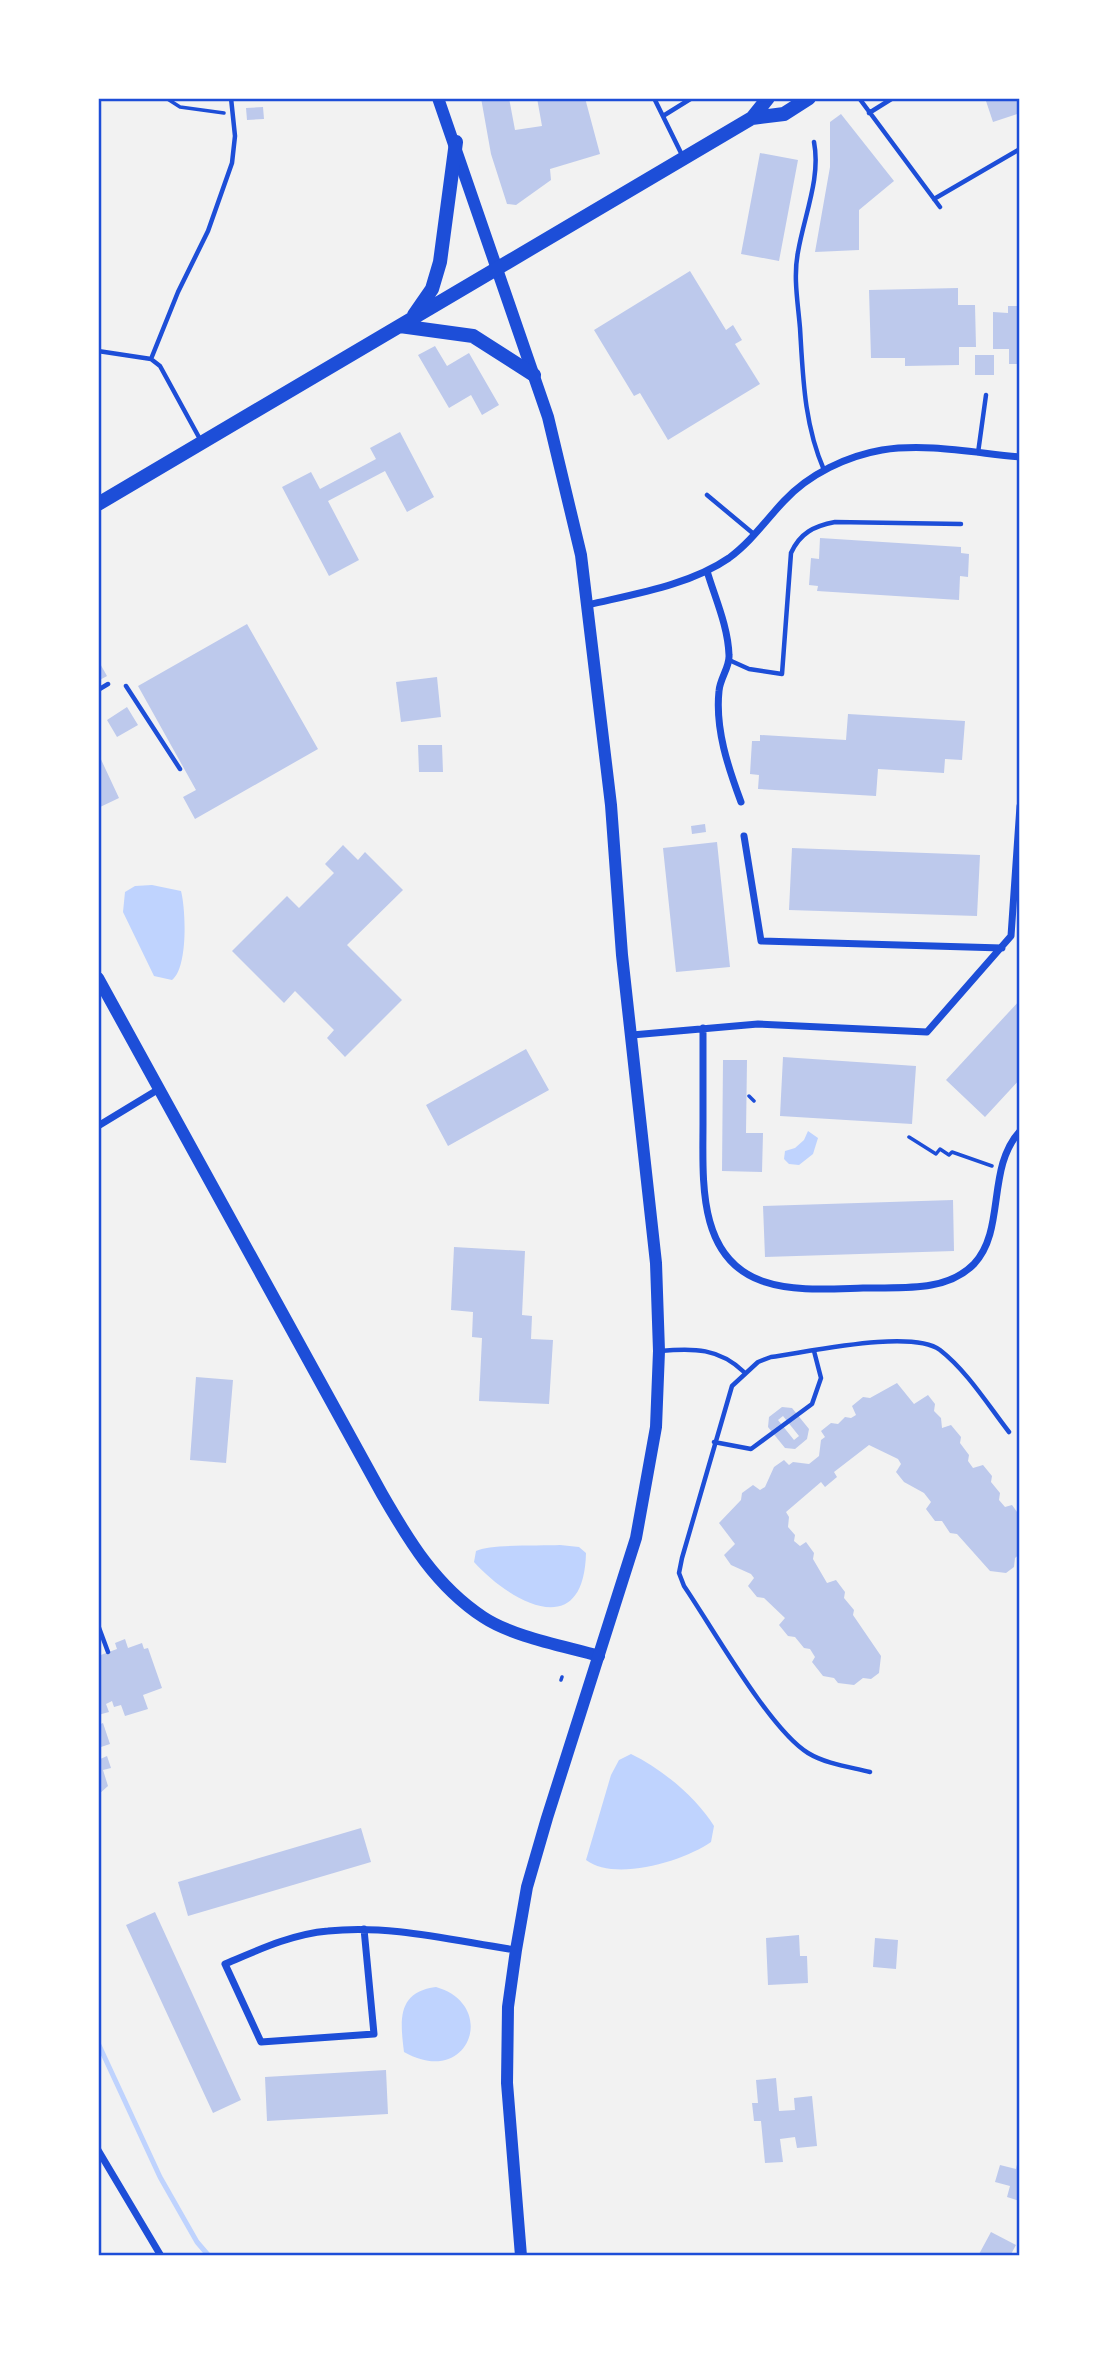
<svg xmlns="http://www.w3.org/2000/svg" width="1118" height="2354" font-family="'PT Serif',serif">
  <rect width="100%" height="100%" fill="#f2f2f2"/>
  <!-- water -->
  <path fill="#bfd3fe" d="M152 885 181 891C186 910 188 968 172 980L154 976 123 912 125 892 135 886Z
    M808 1131 818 1138 813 1154 799 1165 789 1164 784 1159 785 1151 795 1148 804 1140Z
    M560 1545 579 1547 586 1553C584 1643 511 1603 474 1562L476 1551C490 1544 540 1546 560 1545Z
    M631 1754C662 1769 696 1797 714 1826L711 1842C684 1861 615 1882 586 1860L611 1775 619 1760Z
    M436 1987C499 2005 469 2089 404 2052 400 2020 397 1992 436 1987Z"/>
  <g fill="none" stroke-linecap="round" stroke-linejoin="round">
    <!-- stream -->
    <path stroke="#bfd3fe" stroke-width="5" d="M98 2043 160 2177 197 2242 209 2256"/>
  </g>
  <!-- building -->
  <path fill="#bdc9ec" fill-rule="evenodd" d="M481 98H509L515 130 542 126 537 98H585L600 154 550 169 551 180 516 205 507 204 491 154Z
    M985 98H1020V113L993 122Z
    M263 107 264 119 247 120 246 108Z
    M841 114 894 181 859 210V250L815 252 830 167V122Z
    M760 153 798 160 779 261 741 254Z
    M690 271 726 330 733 325 742 340 735 344 760 384 668 440 640 393 634 396 594 330Z
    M958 288V305H975L976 347H959V365L905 366V358H871L869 290Z
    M1008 306H1020V364H1009V349H993V312L1008 313Z
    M435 346 447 366 469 353 499 405 482 415 471 395 449 408 418 355Z
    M975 355H994V375H975Z
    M400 432 434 497 407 512 385 471 328 501 359 560 329 576 282 487 311 472 320 489 376 459 370 448Z
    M820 538 961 547V553L969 554 968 577 960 576 959 600 817 591 818 586 809 585 811 558 819 559Z
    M247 624 318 749 195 819 183 797 196 790 138 686Z
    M98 660 107 676 98 681Z
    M437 677 441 717 401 722 396 682Z
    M127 707 138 725 117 737 107 720Z
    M848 714 965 721 962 760 945 759 944 773 878 769 876 796 758 789 759 775 750 774 752 741H760V735L846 740Z
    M418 745H442L443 772H419Z
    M98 753 119 798 98 808Z
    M705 824 706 832 692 834 691 826Z
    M717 842 730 967 676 972 663 848Z
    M343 845 358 860 365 852 403 890 347 945 402 1000 345 1057 327 1038 334 1030 295 991 284 1003 232 951 287 896 299 908 334 873 325 864Z
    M792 848 980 855 977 916 789 910Z
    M1020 1000V1079L985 1117 946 1080Z
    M526 1049 549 1090 448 1146 426 1105Z
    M783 1057 916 1066 912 1124 780 1116Z
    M723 1060H747L746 1133H763L762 1172 722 1171Z
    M953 1200 954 1251 765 1257 763 1206Z
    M454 1247 525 1251 522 1315 532 1316 531 1339 553 1340 549 1404 479 1401 482 1338 472 1337 473 1312 451 1310Z
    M196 1377 233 1380 226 1463 190 1460Z
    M897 1383 914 1404 928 1395 935 1404 934 1411 941 1418 942 1428 951 1425 961 1437 960 1443 969 1455 968 1461 973 1468 983 1465 992 1476 991 1482 1000 1493 999 1500 1005 1507 1012 1505 1020 1516V1554L1015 1558 1014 1567 1006 1573 990 1571 957 1534 950 1533 942 1521H935L926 1509 931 1502 924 1493 904 1482 896 1472 901 1464 898 1459 869 1445 834 1472 837 1477 825 1487 821 1482 786 1512 789 1517 788 1527 795 1535 794 1541 800 1546 806 1542 814 1553 813 1559 827 1583 836 1580 845 1592 844 1598 854 1610 853 1615 881 1656 879 1673 871 1679 863 1678 854 1685 838 1683 834 1678 823 1676 812 1662 815 1657 810 1649 804 1648 795 1637 788 1636 779 1625 785 1618 764 1598 757 1597 748 1586 754 1578 751 1574 731 1565 724 1555 735 1544 719 1523 741 1500 742 1493 753 1485 760 1490 765 1487 774 1467 784 1460 789 1465 793 1462 809 1464 819 1456 821 1440 825 1437 821 1431 831 1423 838 1424 845 1417 851 1418 856 1415 852 1406 863 1397 870 1398Z
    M782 1407 792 1408 809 1429 807 1439 795 1449 785 1448 768 1427 769 1417ZM783 1416 799 1436 794 1440 778 1420Z
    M125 1639 128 1648 142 1643 144 1649 148 1648 162 1688 143 1695 148 1709 125 1716 121 1705 114 1707 112 1701 106 1704 109 1712 98 1715V1656L117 1649 115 1643Z
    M103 1723 110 1744 98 1748V1725Z
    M107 1756 111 1768 103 1770 108 1786 98 1795V1760Z
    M361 1828 371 1862 188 1916 178 1882Z
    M155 1912 241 2100 213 2113 126 1925Z
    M799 1935 800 1956H807L808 1983 768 1985 766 1938Z
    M875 1938 898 1940 896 1969 873 1967Z
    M386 2070 388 2114 267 2121 265 2077Z
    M776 2078 779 2111 795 2110 794 2098 812 2096 817 2146 797 2148 795 2137 780 2139 783 2162 765 2163 761 2121H754L752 2103H758L756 2080Z
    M1019 2156H1020V2201L1007 2197 1010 2186 995 2182 1000 2165 1016 2169Z
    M991 2232 1016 2245 1010 2256H978Z"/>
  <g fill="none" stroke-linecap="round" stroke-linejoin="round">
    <!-- path -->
    <path stroke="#1d4ed8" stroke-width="3.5" d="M166 98 180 107 224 113
      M749 1096 754 1101
      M909 1137 936 1154 940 1149 949 1155 952 1152 992 1166
      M561 1680 562 1677"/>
    <!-- service -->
    <path stroke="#1d4ed8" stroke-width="4.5" d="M654 98 683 157
      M859 98 940 207
      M869 113 893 98
      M663 116 692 98
      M814 142C821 178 804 216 798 252 793 277 798 303 800 328 803 377 804 424 824 470
      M934 199 1020 149
      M98 351 151 359 160 366 201 441
      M151 359 178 292 208 231 232 163 235 136 231 98
      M978 453 986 395
      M707 495 755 535
      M729 660 749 669 782 674 791 553C800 533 814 526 835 522L961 524
      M126 686 180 769
      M98 690 108 684
      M660 1351C694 1348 719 1348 744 1372
      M714 1442 751 1449 812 1404 821 1378 814 1351
      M98 1625 108 1652
      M870 1772C850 1767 826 1764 808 1753 770 1730 712 1627 684 1586L679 1573 682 1558 732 1386 758 1362 771 1357C809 1352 911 1329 940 1350 967 1371 988 1405 1009 1432"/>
    <!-- minor -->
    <path stroke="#1d4ed8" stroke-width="7" d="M707 571C715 598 728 626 729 655 730 667 720 678 719 691 715 729 728 767 741 802
      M588 605C634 594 690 585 729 558 751 542 766 520 784 501 809 474 847 456 882 450 927 443 975 453 1020 457
      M744 836 761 941 1002 948
      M703 1028C703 1060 703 1092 703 1124 703 1180 697 1258 762 1281 794 1292 829 1289 863 1288 899 1287 946 1293 974 1264 1006 1230 986 1168 1020 1131
      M632 1035 758 1024 927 1032 1011 936 1020 806
      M98 1126 159 1089
      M364 1929 374 2034 261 2042 225 1964C258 1950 292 1934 328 1931 389 1924 455 1941 516 1950
      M98 2150 161 2256"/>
    <!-- tertiary -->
    <path stroke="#1d4ed8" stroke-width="12" d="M98 978 382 1494C409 1541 436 1586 483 1617 513 1637 564 1646 599 1656"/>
    <!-- secondary -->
    <path stroke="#1d4ed8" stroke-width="12" d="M438 98 548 417 581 555 611 805 622 955 656 1263 659 1351 656 1427 636 1538 547 1818 527 1887 516 1950 508 2007 507 2083 521 2256"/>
    <!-- primary -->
    <path stroke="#1d4ed8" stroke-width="14" d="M752 118 784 114 809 98
      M414 315 432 289 440 262 456 142
      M400 326 473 336 534 375
      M98 504 752 118 768 98"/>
  </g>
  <!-- border -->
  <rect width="1118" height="2354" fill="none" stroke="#ffffff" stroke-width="200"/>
  <rect x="100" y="100" width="918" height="2154" fill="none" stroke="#1d4ed8" stroke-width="2.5"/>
</svg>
